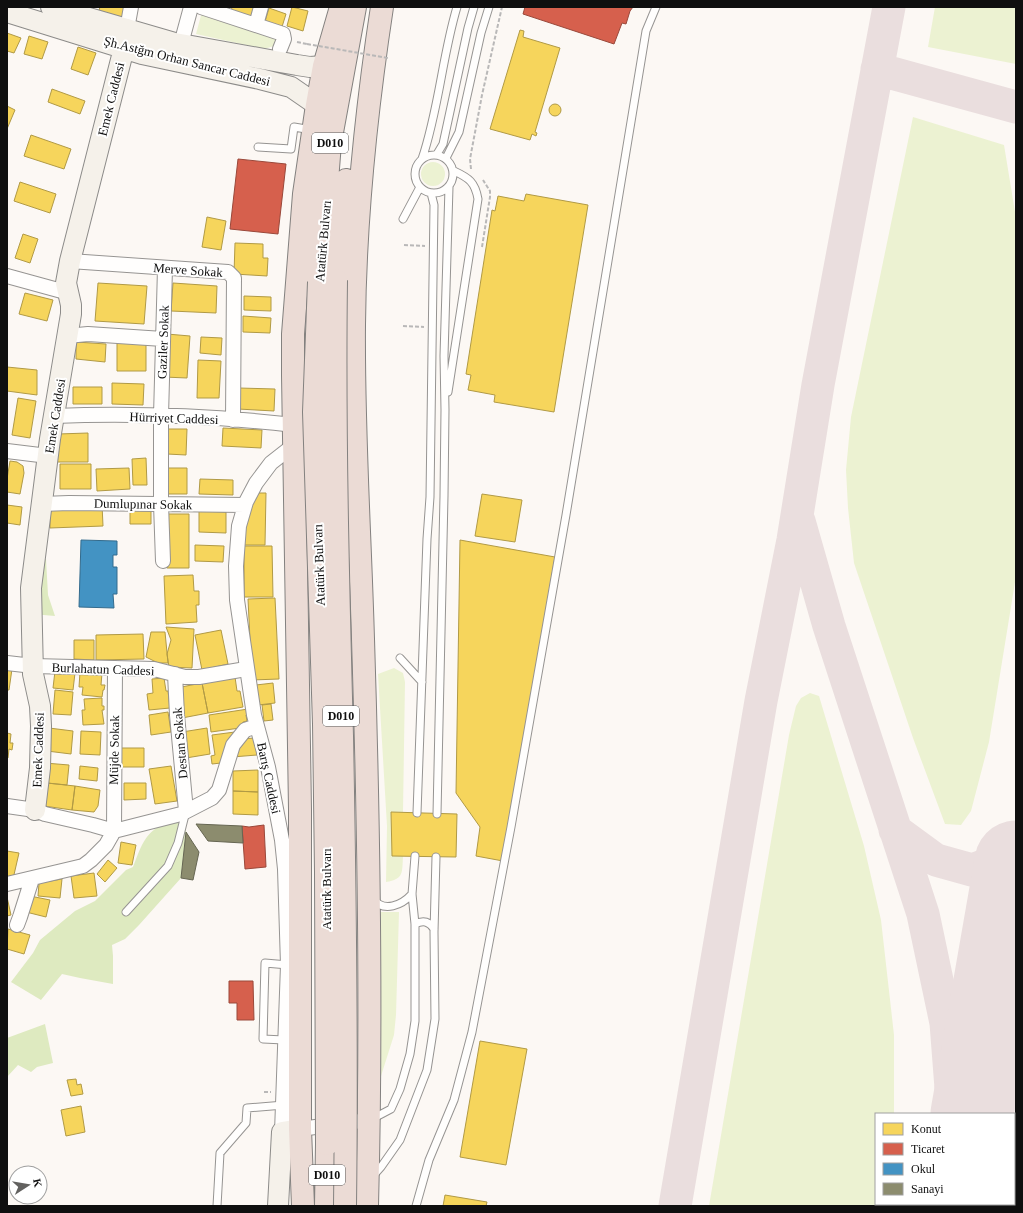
<svg xmlns="http://www.w3.org/2000/svg" width="1023" height="1213" font-family="'Times New Roman',serif">
  <rect width="100%" height="100%" fill="#fcf8f4"/>
  <!-- green -->
  <path fill="#ecf2d2" d="M935 7H1016V64L928 47Z
    M203 8 277 31V42L274 46 264 49 196 34Z
    M913 117 1004 145 1016 218V576L989 742 971 811 961 825 945 824 913 738 854 563 848 508 846 470 851 417Z
    M421 174a12 12 0 1 1 24 0a12 12 0 1 1-24 0Z
    M394 668 403 673 405 682 403 812H391L392 856H403C402 873 404 879 386 882L387 826 378 674Z
    M810 693 819 696 864 846 881 920 894 1035V1114H876V1204H891V1206H709L789 735 796 706 801 698Z
    M379 912H399L396 1015 394 1035 381 1076 376 1081Z
    M1016 1164V1206H1008L1009 1204H1014V1175Z"/>
  <!-- forest -->
  <path fill="#deeac0" d="M36 559H46L48 595 55 616 32 614Z
    M186 821V832L181 878 139 925 125 939 112 945 113 956V984L80 978 62 974 41 1000 11 982 33 953 40 940 75 911 95 901 126 870 133 867C139 852 143 836 158 827 165 823 178 823 186 821Z
    M45 1024 53 1063 37 1067 31 1072 18 1065 7 1077V1038Z"/>
  <!-- homes -->
  <path fill="#f6d55c" stroke="#b19a45" d="M100 7H125L120 24 97 17Z
    M232 7H256L253 18 231 12Z
    M292 7 308 11 303 31 287 26Z
    M269 8 286 14 281 30 264 25Z
    M520 30 524 31 523 37 560 48 535 132 537 133 536 136 532 134 530 140 490 129Z
    M7 33 21 38 14 53 7 51Z
    M29 36 48 42 42 59 24 54Z
    M78 47 96 53 88 75 71 69Z
    M52 89 85 101 80 114 48 102Z
    M549 110a6 6 0 1 1 12 0a6 6 0 1 1-12 0Z
    M7 106 15 110 7 129Z
    M31 135 71 149 64 169 24 156Z
    M20 182 56 194 50 213 14 201Z
    M526 194 588 205 554 412 494 402 495 395 468 390 471 375 466 374 492 210 495 211 498 196 524 201Z
    M207 217 226 221 221 250 202 247Z
    M23 234 38 239 30 263 15 258Z
    M235 243 263 244V258H268L267 276 234 274Z
    M98 283 147 286 144 324 95 321Z
    M173 283 217 286 216 313 171 311Z
    M25 293 53 300 47 321 19 314Z
    M244 296 271 297V311L244 310Z
    M243 316 271 318 270 333 243 332Z
    M167 334 190 336 187 378 164 377Z
    M201 337 222 338 221 355 200 353Z
    M76 342 106 344 105 362 76 359Z
    M117 343H146V371H117Z
    M198 360 221 361 219 398H197Z
    M7 367 37 370V395L7 391Z
    M112 383 144 384 143 405 112 404Z
    M73 387H102V404H73Z
    M239 388 275 389 274 411 238 409Z
    M18 398 36 401 30 438 12 435Z
    M223 428 262 430 261 448 222 446Z
    M167 429H187L186 455 167 454Z
    M88 433V462H57L58 434Z
    M146 458 147 485H133L132 459Z
    M10 461 17 462 23 466 24 473 20 494 7 492V479Z
    M60 464H91V489H60Z
    M129 468 130 489 97 491 96 469Z
    M167 468H187V494H167Z
    M200 479 233 480V495L199 494Z
    M254 493H266L265 545H244V515Z
    M482 494 522 500 515 542 475 536Z
    M102 504 103 526 50 528V513L56 506Z
    M7 505 22 507 20 525 7 523Z
    M130 506H151V524H130Z
    M199 511 226 512V533L199 532Z
    M167 514H189V568H167Z
    M460 540 555 557 503 861 476 856 480 827 456 793Z
    M195 545 224 546 223 562 195 561Z
    M244 546H272L273 597H244Z
    M193 575 194 591H199V605H196L197 622 166 624 164 576Z
    M275 598 279 679 252 680 248 599Z
    M166 627 194 629 192 668 169 667 167 654 171 640Z
    M221 630 228 664 202 670 195 635Z
    M151 632H165L168 663H158L146 657Z
    M143 634 144 659 96 660V635Z
    M74 640H94V660L74 659Z
    M7 669H12L9 690H7Z
    M55 671 75 673 73 690 53 688Z
    M80 672 102 673 101 685H105L104 690H103L102 697 82 695 83 687H79Z
    M235 677 237 691H240L243 707 208 713 202 683Z
    M164 678 166 691H168L170 708 149 710 147 694 153 693 152 679Z
    M202 683 208 713 182 718 176 688Z
    M273 683 275 703 258 705 256 685Z
    M55 690 73 692 71 715 53 714Z
    M102 698V706H104V710H102L104 724 83 725 82 710H85L84 699Z
    M271 704 273 720 264 721 262 705Z
    M248 709 249 715H246L247 721 243 722 240 728 211 732 209 715Z
    M168 712 171 732 151 735 149 715Z
    M49 728 73 731 71 754 47 751Z
    M207 728 210 754 186 758 182 732Z
    M81 731 101 732 100 755 80 754Z
    M235 732 221 763 212 764 211 756 215 755 212 735Z
    M7 733 11 734 10 743H13L12 750 9 749 8 758H7Z
    M255 738 257 755 232 757 238 746H242L241 739Z
    M119 748H144V767H119Z
    M45 763 69 765 67 785 47 783Z
    M80 766 98 768 97 781 79 779Z
    M171 766 177 801 155 804 149 769Z
    M258 770V792L233 791V771Z
    M47 783 75 786 72 810 44 806Z
    M124 783H146V799L124 800Z
    M75 786 100 790 98 806 94 812 72 810Z
    M233 791 258 792V815L233 814Z
    M391 812 457 814 456 857 392 856Z
    M121 842 136 845 132 865 118 863Z
    M7 851 19 853 13 879 7 878Z
    M108 860 117 868 105 882 97 874Z
    M94 873 97 896 74 898 71 876Z
    M62 879 60 898 38 896 39 883Z
    M30 896 50 900 46 917 26 912Z
    M7 897 11 915 7 916Z
    M8 929 30 935 24 954 7 949Z
    M480 1041 527 1049 506 1165 460 1157Z
    M76 1079 77 1085 81 1084 83 1094 71 1096 67 1080Z
    M81 1106 85 1132 66 1136 61 1110Z
    M445 1195 487 1202 486 1206H443Z"/>
  <!-- shops -->
  <path fill="#d6604d" stroke="#9a483a" d="M525 7H633L630 11 626 24 622 23 614 44 523 14Z
    M238 159 286 164 278 234 230 229Z
    M264 825 266 867 245 869 242 826 249 827Z
    M229 981H253L254 1020H237V1003H229Z"/>
  <!-- schools -->
  <path fill="#4393c3" stroke="#336b8d" d="M81 540 117 541V555H113V567H117V594H113L114 608 79 607Z"/>
  <!-- industry -->
  <path fill="#8c8c6e" stroke="#666652" d="M196 824 242 826 243 843 208 841Z
    M186 832 199 852 193 880 181 878Z"/>
  <g fill="none" stroke-linecap="round" stroke-linejoin="round">
    <!-- taxiway -->
    <path stroke="#eadede" stroke-width="33" d="M877 69 1016 107
      M799 521 829 626 923 914 946 1023 953 1114
      M895 830 936 860 972 870 994 862 1016 841
      M675 1206 761 701 793 540 818 385 889 7
      M951 1206V1204"/>
    <!-- runway -->
    <path stroke="#eadede" stroke-width="83" d="M972 1114 1016 862
      M955 1206 956 1204"/>
    <defs>
      <path id="lane" d="M258 147 291 149 294 127 312 130
        M437 154 443 144 468 28 474 7
        M415 174a19 19 0 1 1 38 0a19 19 0 1 1-38 0Z
        M446 158 459 132 481 33 489 7
        M422 159C439 109 442 57 457 7
        M403 219 420 187
        M448 392 478 199C475 182 469 178 454 171
        M400 658 422 682
        M417 813 427 539 430 497 434 205 431 193
        M437 814 444 496 445 410 444 356 449 187
        M373 899C384 913 402 905 412 894
        M126 912 168 866 178 843 186 811
        M415 924C423 920 429 921 434 929
        M284 1040 263 1039 265 963 288 965
        M372 1119 391 1109 400 1089 410 1054 415 1021V924L412 894 415 856
        M373 1176 381 1167 400 1140 427 1070 435 1019 434 932 436 857
        M217 1206 220 1153 246 1123 247 1108 284 1105
        M416 1206 429 1160 454 1100 472 1032 511 827 566 515 646 31 656 7"/>
      <path id="street" d="M201 7 283 34 284 39 280 49
        M256 25 261 7
        M127 29 131 7
        M181 44 191 7
        M70 261 228 272 234 278 233 420
        M7 276 69 293
        M67 336 88 334 163 339
        M54 416C134 413 215 416 294 425
        M7 451 48 456
        M42 504 69 503 245 505
        M163 561 161 504V416L165 268
        M7 663 33 666 154 669 185 677H199L246 669
        M175 674 177 715 186 811
        M7 806 35 810 45 814 93 825 114 831 115 668
        M7 884 83 866 91 860 106 845 114 831 181 814 212 798 219 790 233 745 245 730 257 726
        M17 925 20 917 32 879
        M300 1129 369 1120
        M282 1132 288 965 285 869 282 840 268 767 254 715 237 600 236 566 239 526 246 502 256 483 271 463 294 445"/>
      <path id="secondary" d="M51 7 175 43 297 65 310 67 324 66
        M7 12 142 54 260 79 291 87 317 105
        M35 810 40 768 41 726 40 706 33 674 31 588 50 439 71 314V305L66 283 70 261 124 48 127 29
        M278 1206 282 1132 300 1129"/>
      <path id="highway" d="M336 280 346 180
        M319 282 330 143 355 7
        M303 1206 300 1129V809L293 375V334L304 194 317 105 324 66 341 7
        M326 1206 327 1144
        M367 1206C372 1017 369 828 363 639 360 534 353 430 354 325 355 219 366 112 382 7"/>
    </defs>
    <!-- lane casing -->
    <use href="#lane" stroke="#969492" stroke-width="9"/>
    <!-- street casing -->
    <use href="#street" stroke="#969492" stroke-width="16"/>
    <!-- secondary casing -->
    <use href="#secondary" stroke="#8c8b89" stroke-width="22"/>
    <!-- highway casing -->
    <use href="#highway" stroke="#83817f" stroke-width="24"/>
    <!-- path -->
    <path stroke="#b9b8b8" stroke-width="2" stroke-dasharray="4 2" stroke-linecap="butt" d="M297 42 307 44
      M471 169 470 159 482 95 502 7
      M404 245 425 246
      M482 247 490 197V191L483 180
      M403 326 424 327
      M264 1092H271"/>
    <!-- lane -->
    <use href="#lane" stroke="#fffefd" stroke-width="7"/>
    <!-- street -->
    <use href="#street" stroke="#fffefd" stroke-width="14"/>
    <!-- secondary -->
    <use href="#secondary" stroke="#f5f1ea" stroke-width="20"/>
    <!-- highway -->
    <use href="#highway" stroke="#ebdbd5" stroke-width="22"/>
    <defs>
      <path id="highway-bridge" d="M336 280C334 432 338 584 342 736 345 893 347 1049 345 1206
        M319 282 314 412 324 724 326 872 327 1144"/>
    </defs>
    <!-- highway-bridge casing -->
    <use href="#highway-bridge" stroke="#83817f" stroke-width="24" stroke-linecap="butt"/>
    <!-- path-bridge -->
    <path stroke="#b9b8b8" stroke-width="2" stroke-dasharray="4 2" stroke-linecap="butt" d="M307 44 388 58"/>
    <!-- highway-bridge -->
    <use href="#highway-bridge" stroke="#ebdbd5" stroke-width="22"/>
  </g>
  <g text-anchor="middle" dominant-baseline="central" stroke-width="4" stroke-linejoin="round" paint-order="stroke">
    <!-- shield labels -->
    <g fill="#fff" stroke="#575757" stroke-width="1">
      <rect x="312" y="133" width="36" height="20" rx="3"/>
      <rect x="323" y="706" width="36" height="20" rx="3"/>
      <rect x="309" y="1165" width="36" height="20" rx="3"/>
    </g>
    <g font-size="12" font-weight="bold" fill="#0f0f0f">
      <text x="330" y="143">D010</text>
      <text x="341" y="716">D010</text>
      <text x="327" y="1175">D010</text>
    </g>
    <!-- street labels -->
    <g font-size="13" fill="#0f0f0f" stroke="#fff">
      <text transform="translate(187 61) rotate(14)">Şh.Astğm Orhan Sancar Caddesi</text>
      <text transform="translate(111 99) rotate(-76)">Emek Caddesi</text>
      <text transform="translate(323 241) rotate(-85)">Atatürk Bulvarı</text>
      <text transform="translate(188 270) rotate(4)">Merve Sokak</text>
      <text transform="translate(163 342) rotate(-88)">Gaziler Sokak</text>
      <text transform="translate(55 416) rotate(-81)">Emek Caddesi</text>
      <text transform="translate(174 418) rotate(2)">Hürriyet Caddesi</text>
      <text transform="translate(143 504) rotate(1)">Dumlupınar Sokak</text>
      <text transform="translate(319 565) rotate(-92)">Atatürk Bulvarı</text>
      <text transform="translate(103 669) rotate(2)">Burlahatun Caddesi</text>
      <text transform="translate(180 743) rotate(-95)">Destan Sokak</text>
      <text transform="translate(38 750) rotate(-88)">Emek Caddesi</text>
      <text transform="translate(114 750) rotate(-89)">Müjde Sokak</text>
      <text transform="translate(269 778) rotate(78)">Barış Caddesi</text>
      <text transform="translate(326 889) rotate(-90)">Atatürk Bulvarı</text>
    </g>
  </g>
  <!-- border -->
  <rect width="1023" height="1213" fill="none" stroke="#0f0f0f" stroke-width="16"/>
  <!-- legend -->
  <rect x="875" y="1113" width="140" height="92" fill="#ffffff" stroke="#9f9f9f"/>
  <rect x="883" y="1123" width="20" height="12" fill="#f6d55c" stroke="#9f9f9f"/>
  <text x="911" y="1133" font-size="12" fill="#0f0f0f">Konut</text>
  <rect x="883" y="1143" width="20" height="12" fill="#d6604d" stroke="#9f9f9f"/>
  <text x="911" y="1153" font-size="12" fill="#0f0f0f">Ticaret</text>
  <rect x="883" y="1163" width="20" height="12" fill="#4393c3" stroke="#9f9f9f"/>
  <text x="911" y="1173" font-size="12" fill="#0f0f0f">Okul</text>
  <rect x="883" y="1183" width="20" height="12" fill="#8c8c6e" stroke="#9f9f9f"/>
  <text x="911" y="1193" font-size="12" fill="#0f0f0f">Sanayi</text>
  <!-- north arrow -->
  <g transform="translate(28 1185) rotate(78)"><circle r="19" fill="#ffffff" stroke="#9f9f9f"/>
  <path d="M0-3L7 15L0 10L-7 15Z" fill="#62615f"/>
  <text y="-6" font-size="11" font-weight="bold" text-anchor="middle" fill="#0f0f0f">K</text>
  </g>
</svg>
